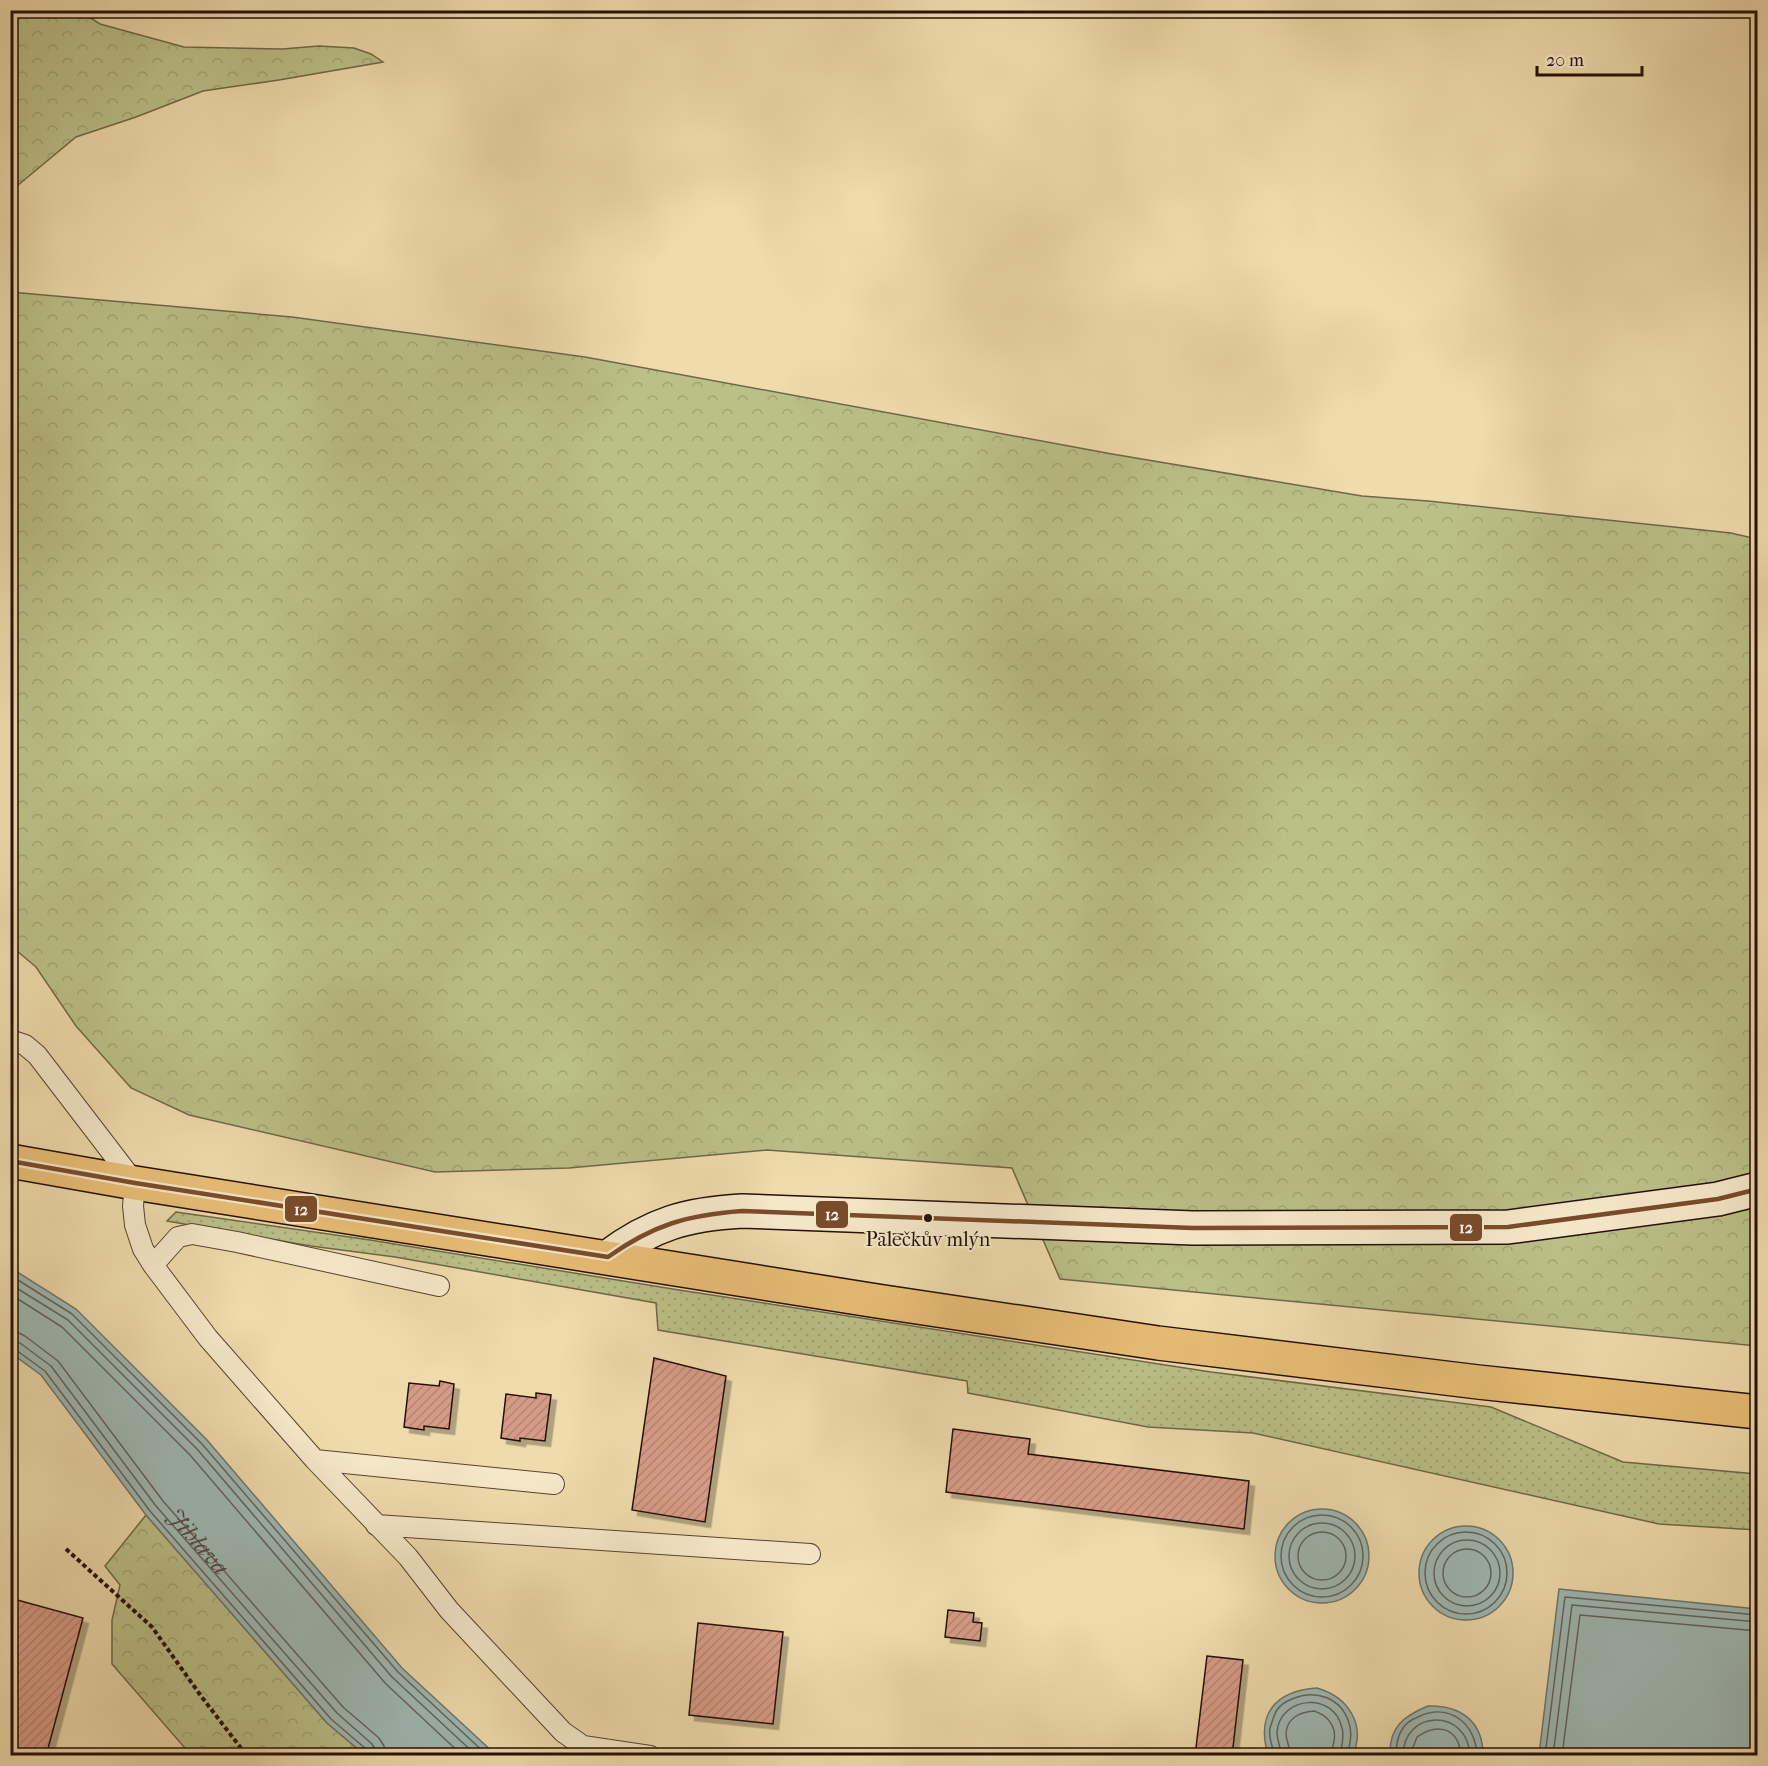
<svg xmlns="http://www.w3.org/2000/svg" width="1768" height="1766" font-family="'IM FELL French Canon',serif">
  <defs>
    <pattern id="grass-dots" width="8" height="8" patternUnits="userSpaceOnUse" patternTransform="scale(1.5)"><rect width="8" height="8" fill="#bbc088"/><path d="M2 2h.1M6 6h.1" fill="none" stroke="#a1a474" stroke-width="1.8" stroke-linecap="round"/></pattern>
    <pattern id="forest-crowns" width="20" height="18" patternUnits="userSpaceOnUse" patternTransform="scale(1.5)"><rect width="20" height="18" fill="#bbc088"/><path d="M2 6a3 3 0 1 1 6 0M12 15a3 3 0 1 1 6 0" fill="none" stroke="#a1a474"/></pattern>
    <pattern id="building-hatch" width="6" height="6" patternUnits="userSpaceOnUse" patternTransform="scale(1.5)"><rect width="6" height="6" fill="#d69b86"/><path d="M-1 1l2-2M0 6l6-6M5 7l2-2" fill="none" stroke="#b88472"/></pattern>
    <filter id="shadow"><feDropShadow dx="5.5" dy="5.5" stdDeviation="0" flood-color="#0004"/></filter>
  </defs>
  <rect width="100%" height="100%" fill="#efdbac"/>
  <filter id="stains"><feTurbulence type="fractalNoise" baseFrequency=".00333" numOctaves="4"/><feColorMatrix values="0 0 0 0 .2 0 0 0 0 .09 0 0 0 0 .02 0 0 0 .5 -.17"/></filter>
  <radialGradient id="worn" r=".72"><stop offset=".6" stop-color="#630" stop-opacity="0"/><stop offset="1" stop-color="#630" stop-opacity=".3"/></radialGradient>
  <!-- grass -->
  <path fill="url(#grass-dots)" stroke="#706848" stroke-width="1.5" d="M176 1212 370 1240 679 1290 1211 1372 1491 1407 1623 1462 1757 1474V1530L1659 1524 1253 1433 1148 1427 968 1393 967 1381 658 1330 656 1303 395 1257 311 1246 167 1221Z"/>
  <!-- forest -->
  <path fill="url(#forest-crowns)" stroke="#706848" stroke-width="1.5" d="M11 10 80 11 100 24 184 47 282 49 319 46 354 48 371 54 383 62 279 80 203 91 136 117 76 137 11 191Z
    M10 292 292 317 585 357 1112 454 1362 496 1428 501 1731 533 1757 539V1346L1060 1279 1012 1168 767 1150 569 1168 435 1172 189 1115 131 1088 76 1026 36 967 11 946Z
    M146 1515 327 1723 365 1755H191L112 1664V1620L120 1585 105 1566Z"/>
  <!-- water -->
  <path fill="#9eb9b4" stroke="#6e756f" stroke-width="1.5" d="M11 1268 76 1309 207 1440 402 1668 496 1755H365L327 1723 146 1515 41 1375 11 1353Z
    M1275 1556a47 47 0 1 1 94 0a47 47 0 1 1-94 0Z
    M1419 1573a47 47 0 1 1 94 0a47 47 0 1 1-94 0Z
    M1559 1589 1757 1609V1755H1539Z
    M1317 1688C1348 1697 1366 1724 1353 1755H1268C1256 1714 1275 1691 1317 1688Z
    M1428 1706C1460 1705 1483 1721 1483 1755H1390C1389 1727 1404 1716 1428 1706Z"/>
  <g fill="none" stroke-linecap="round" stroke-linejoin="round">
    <!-- shore -->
    <g stroke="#62645e" stroke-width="1.5">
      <path d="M10 1275 72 1314 202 1444 398 1672 488 1756"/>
      <path d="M10 1284 68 1320 197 1449 392 1677 477 1756"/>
      <path d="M10 1294 62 1327 190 1455 386 1684 463 1756"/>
      <path id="s1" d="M10 1332 19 1333 25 1336 58 1361 163 1501 343 1707 379 1738 384 1746 385 1756"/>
      <path d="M10 1341 20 1343 51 1366 156 1506 337 1713 372 1744 375 1749 376 1756"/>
      <path d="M10 1348 16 1350 45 1371 150 1511 331 1719 366 1749 368 1756"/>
      <circle cx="1322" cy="1556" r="41"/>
      <circle cx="1322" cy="1556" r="33"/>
      <circle cx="1322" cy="1556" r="24"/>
      <circle cx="1466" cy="1573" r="41"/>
      <circle cx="1467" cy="1573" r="33"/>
      <circle cx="1467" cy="1573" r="24"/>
      <path d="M1274 1756C1273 1746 1268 1737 1270 1728 1272 1723 1274 1714 1277 1710 1280 1705 1287 1701 1292 1699 1315 1689 1341 1697 1349 1723 1353 1735 1349 1744 1348 1756"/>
      <path d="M1281 1756C1281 1748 1277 1740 1277 1732 1280 1696 1334 1691 1342 1728 1345 1738 1341 1746 1340 1756"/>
      <path d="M1290 1756C1290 1748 1287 1742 1286 1735 1286 1718 1300 1712 1314 1711 1327 1715 1337 1726 1334 1741 1333 1746 1332 1750 1331 1756"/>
      <path d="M1396 1756C1396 1747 1398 1735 1403 1728 1406 1723 1413 1719 1418 1717 1449 1702 1476 1723 1477 1756"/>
      <path d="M1403 1756C1403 1709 1468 1707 1470 1756"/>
      <path d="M1412 1756V1750L1417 1737C1438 1722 1459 1728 1461 1756"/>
      <path d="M1545 1756 1565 1597 1758 1615"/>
      <path d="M1553 1756 1572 1605 1758 1622"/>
      <path d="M1562 1756 1580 1615 1758 1631"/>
    </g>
  </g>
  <!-- building -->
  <path fill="url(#building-hatch)" stroke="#250f07" stroke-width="1.5" filter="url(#shadow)" d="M654 1358 726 1376 705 1522 632 1510Z
    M440 1381 454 1384 449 1429 424 1426V1430L404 1427 409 1383 439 1386Z
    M536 1393 551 1395 545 1441 520 1438V1441L501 1438 506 1394 536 1398Z
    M953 1429 1030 1439 1028 1454 1249 1481 1244 1529 946 1492Z
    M10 1598 83 1618 46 1756H10Z
    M948 1610 974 1613 973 1622 982 1623 980 1641 945 1637Z
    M698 1623 783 1632 773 1724 689 1715Z
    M1207 1656 1243 1660 1232 1756H1195Z"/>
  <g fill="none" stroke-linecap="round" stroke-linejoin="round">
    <defs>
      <path id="lane" d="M10 1040 25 1045 37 1055 135 1183 133 1206 135 1225 143 1249 153 1265 208 1338 315 1460 408 1557 449 1610 563 1732 583 1746 650 1756
        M153 1265 178 1237 192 1234 237 1242 439 1286
        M315 1460 554 1484
        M376 1525 810 1554"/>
      <path id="secondary" d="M608 1257C652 1224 687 1214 742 1211L1193 1228 1508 1227 1718 1199 1758 1189"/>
      <path id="primary" d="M10 1161 135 1183 877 1301 1158 1343 1478 1382 1758 1412"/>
    </defs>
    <!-- lane casing -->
    <use href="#lane" stroke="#584230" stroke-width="22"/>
    <!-- secondary casing -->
    <use href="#secondary" stroke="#250f07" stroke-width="36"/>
    <!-- primary casing -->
    <use href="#primary" stroke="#250f07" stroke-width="36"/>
    <!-- path -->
    <path stroke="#250f07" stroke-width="4" stroke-dasharray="4.5 3" stroke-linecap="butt" d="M66 1549 152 1627 201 1696 247 1756"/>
    <!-- lane -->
    <use href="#lane" stroke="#f5e8c9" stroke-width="20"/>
    <!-- secondary -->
    <use href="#secondary" stroke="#f5e8c9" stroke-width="33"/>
    <!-- primary -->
    <use href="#primary" stroke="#e8be76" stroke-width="33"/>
    <defs>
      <path id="bus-1" d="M10 1161 135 1183 608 1257C653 1225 687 1215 742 1211L1193 1228 1508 1227 1718 1199 1758 1189"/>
    </defs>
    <!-- bus-1 casing -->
    <use href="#bus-1" stroke="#f5e8c9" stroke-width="9"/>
    <!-- bus-1 -->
    <use href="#bus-1" stroke="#7a4b2a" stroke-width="4.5"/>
  </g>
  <!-- markers -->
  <circle fill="#250f07" stroke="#f5e8c9" stroke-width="2" cx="928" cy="1218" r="5"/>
  <g text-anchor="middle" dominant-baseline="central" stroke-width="4.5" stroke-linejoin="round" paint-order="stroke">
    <!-- bus labels -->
    <g font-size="20" fill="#250f07" stroke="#f5e8c9">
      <text x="928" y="1239">Palečkův mlýn</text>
    </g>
    <!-- water labels -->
    <g font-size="24" font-style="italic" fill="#4f4a44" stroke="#f5e8c9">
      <text stroke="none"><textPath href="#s1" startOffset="286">Jihlava</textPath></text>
    </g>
  </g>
  <g stroke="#f5e8c9" stroke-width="2">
    <rect x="284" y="1195" width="34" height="28" rx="6" fill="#7a4b2a"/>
    <rect x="815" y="1200" width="34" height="29" rx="6" fill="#7a4b2a"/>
    <rect x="1449" y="1213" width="34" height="29" rx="6" fill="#7a4b2a"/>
  </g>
  <g font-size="16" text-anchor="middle" font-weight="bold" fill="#fff">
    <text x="301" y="1215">12</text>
    <text x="832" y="1220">12</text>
    <text x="1466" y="1233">12</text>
  </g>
  <!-- margin -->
  <rect width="1768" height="1766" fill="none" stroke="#efdbac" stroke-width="36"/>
  <rect x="12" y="12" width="1744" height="1742" fill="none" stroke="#250f07" stroke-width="3"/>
  <rect x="18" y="18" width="1732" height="1730" fill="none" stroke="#250f07" stroke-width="1.5"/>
  <!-- scale -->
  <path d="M1537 66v9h105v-9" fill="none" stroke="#250f07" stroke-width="3"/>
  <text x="1546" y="66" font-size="18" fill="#250f07" stroke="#f5e8c9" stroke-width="4.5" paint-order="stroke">20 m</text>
  <rect width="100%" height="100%" filter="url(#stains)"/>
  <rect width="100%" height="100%" fill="url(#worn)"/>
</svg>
